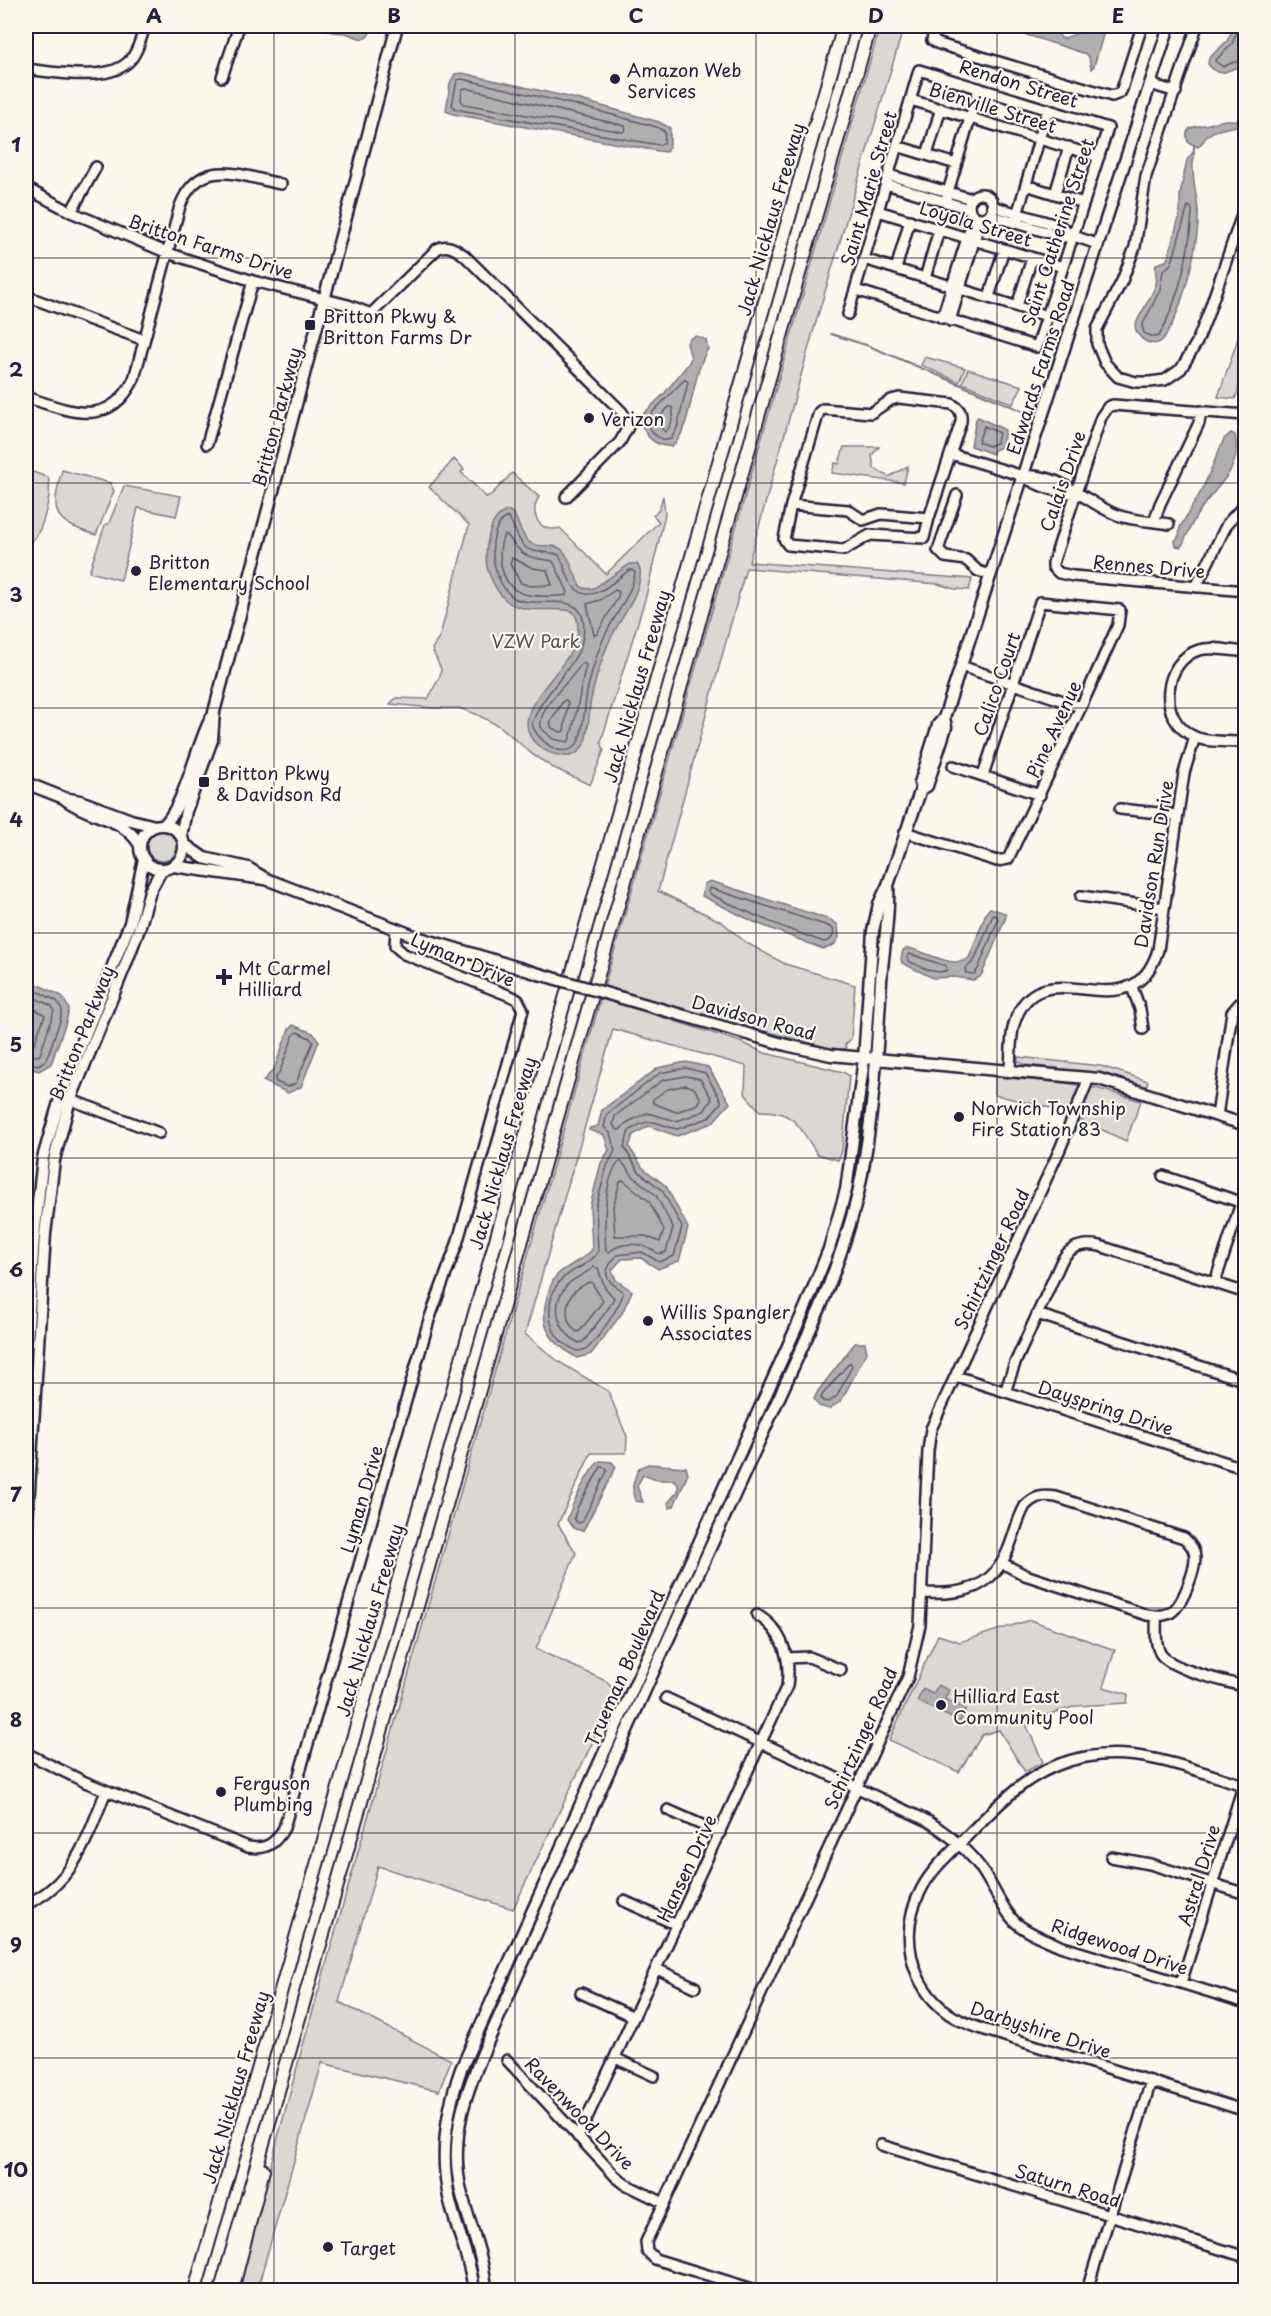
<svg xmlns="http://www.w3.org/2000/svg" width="1271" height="2316" font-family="'Playpen Sans',sans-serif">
  <rect width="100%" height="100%" fill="#fbf7ec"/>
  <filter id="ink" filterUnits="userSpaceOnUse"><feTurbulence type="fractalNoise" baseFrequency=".0167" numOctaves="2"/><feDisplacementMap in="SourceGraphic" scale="12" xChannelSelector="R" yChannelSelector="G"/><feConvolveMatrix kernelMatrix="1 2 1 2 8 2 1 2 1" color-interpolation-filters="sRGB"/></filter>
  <g filter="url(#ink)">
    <!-- green -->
    <path fill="#dbd8d3" stroke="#7e7d87" stroke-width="1.5" d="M880 26H904L813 332 749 562 972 579 969 590 955 589 938 584 746 568 658 891 722 922 745 942 785 964 855 985 851 1039 845 1045 846 1048 838 1050 718 1019 604 987Z
      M1245 318V369L1235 399 1218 397Z
      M925 357 965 368 959 382 921 365Z
      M968 369 1022 386 1013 404 962 383Z
      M844 447H879L872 455 874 468 889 477 908 466 904 483 832 473 835 463 839 464Z
      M454 459 464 469 461 472 486 497 491 495 512 473 539 497C528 514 540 534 560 528L606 574 659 522 653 515 659 510 663 496 665 514 646 596 601 742 604 750 590 785 552 767 533 755 501 727 478 715 459 708H433L390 704 396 698 428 699 440 676 441 669 432 649 440 636 469 525 429 487Z
      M26 470 48 477C53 491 43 531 32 541L26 539Z
      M62 470 110 483 114 491 96 535C51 521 51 513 62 470Z
      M124 486 181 496 176 516 138 508 121 580 89 572 105 525 109 523Z
      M147 846a15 15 0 1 1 30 0a15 15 0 1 1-30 0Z
      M601 998 738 1041 765 1053 843 1072 849 1076 842 1151 838 1160 817 1154C800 1128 795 1110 760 1111L745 1094 746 1066 613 1029 525 1334 559 1362 608 1391 627 1437 626 1453H591L558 1524 576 1553 536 1649 606 1681 616 1693 513 1909 378 1866 339 2002 451 2060 439 2091 322 2063 257 2290H237L300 2056Z
      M1018 1057 1101 1066 1148 1081 1146 1087C1102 1074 1070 1069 1025 1065L1018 1061Z
      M995 1077 1066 1083 1096 1088 1141 1101 1126 1141 1059 1110 995 1095Z
      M1030 1620 1115 1650 1103 1687 1128 1694 1127 1703 1076 1706 1025 1722 1043 1762 1025 1772 999 1730 982 1735 959 1772 889 1740 938 1635 960 1642Z"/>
    <!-- water -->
    <path fill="#b1aeb0" stroke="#787681" stroke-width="1.5" d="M323 26H372C368 47 357 36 345 33 339 32 334 33 329 31Z
      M999 26H1056L1060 37 1063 39 1094 26H1098L1104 32 1094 66 1091 69 1089 57 1086 54Z
      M1234 26H1245V69C1230 62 1224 84 1208 64L1209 58 1227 41Z
      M462 73 577 99 659 122 670 128V146L666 152 658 151 453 114 446 111 450 83 455 74Z
      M1245 101V124C1235 127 1220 128 1211 133 1205 136 1203 143 1198 147L1188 142C1183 126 1194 127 1204 125 1212 124 1219 120 1228 120 1235 120 1237 122 1242 118Z
      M1194 151C1195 157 1192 163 1193 169 1193 183 1197 196 1198 210 1200 241 1182 313 1164 338 1155 351 1136 339 1135 326 1140 313 1153 295 1156 284 1158 277 1154 271 1156 264L1166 261 1168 257 1180 214V195L1187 160Z
      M696 336 706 340 708 349C691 374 692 431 672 446 655 448 639 432 642 415L664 394 688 364 691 358 687 343 690 338Z
      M978 417 1005 430 1002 447 994 450 993 454 971 446 976 419Z
      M1231 433 1235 435C1242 469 1220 482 1203 506 1194 517 1189 530 1183 544L1180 547 1176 546 1175 541 1179 536 1180 527 1202 490 1224 439Z
      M509 511 513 513C519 522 520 534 529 542 539 550 556 541 564 552 572 562 574 576 581 587L588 589 594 588 630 564H637L640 569C643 591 619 620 610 640 604 652 600 666 596 679 594 687 591 696 590 706 588 723 590 758 564 756 552 755 539 749 532 739 508 703 580 666 578 627 578 621 577 616 572 611 552 607 525 614 508 602 499 595 492 582 488 571 483 554 488 513 509 511Z
      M710 881 831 920 838 925 839 937 834 945 823 949 754 922 702 896 704 884Z
      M990 908 1005 913 1006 917 983 972 980 977 973 980 954 977 933 978 902 963 901 959 903 950 908 948C927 951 952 970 969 958L986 913Z
      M26 979 62 996 69 1009 66 1022 51 1064 39 1071 27 1068Z
      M293 1025 313 1033 319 1041 301 1087 288 1093 263 1081 274 1069 289 1029Z
      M686 1062 708 1067 730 1103 712 1123 677 1136 649 1126 633 1135 629 1147 643 1168 666 1186 688 1228 679 1261 658 1269 641 1258 622 1259 612 1270 616 1280 632 1291 622 1313 591 1354 577 1358C552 1343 538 1328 547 1297 549 1290 552 1280 557 1275 567 1266 582 1260 592 1250L590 1206 601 1163 609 1150 604 1135 589 1130 590 1128 598 1126 602 1110 658 1068Z
      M855 1343H865L867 1352 841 1401 829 1409 819 1406 814 1399 818 1391Z
      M600 1461 612 1462 616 1467 583 1531 575 1529 567 1520C572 1505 588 1470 600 1461Z
      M648 1464 686 1467 688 1474 674 1506 670 1508 668 1503 678 1491V1485L675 1480H657L643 1475 637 1486 643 1502 635 1501C631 1488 633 1480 639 1468Z
      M938 1685 949 1690 945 1699 966 1709 960 1722 917 1701 923 1689 933 1694Z"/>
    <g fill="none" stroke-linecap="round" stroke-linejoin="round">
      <!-- shore -->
      <path stroke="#5b5a6a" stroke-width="1.5" d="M1239 26 1232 44 1215 61 1223 67 1234 62H1246
        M462 79 576 105 657 127 665 132 664 143 659 145 455 109 452 105 457 80Z
        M466 88 625 126 626 129 623 132 464 104 461 100 462 89Z
        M1188 206 1191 207 1192 211C1190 252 1179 299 1159 336L1153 337 1144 333 1142 326 1160 290 1163 271 1170 265 1173 259Z
        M685 379 688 382 677 428 671 439C659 442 646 430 647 418Z
        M669 407H672C675 414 671 428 665 432L655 421Z
        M984 426 999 433 997 442 989 446 978 442Z
        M507 517C515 524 516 539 525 547 535 555 549 550 559 555 564 564 566 573 570 581 586 610 611 584 628 571L632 570 635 572C632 594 615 615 605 635 598 650 593 667 589 683 584 699 585 736 575 746 561 760 536 739 532 724 543 686 591 661 583 619 578 591 533 609 514 598 492 584 483 530 507 517Z
        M504 535 508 536C522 558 529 557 553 561L568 592 567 595C558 597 530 597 521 593 500 585 496 553 504 535Z
        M512 558 533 568 547 570 552 585 530 586 521 583 510 564Z
        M615 590 619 592 618 597 597 634 594 635 587 604 600 600Z
        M584 663 586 666C581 681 574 736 568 742L553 739 541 728C537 706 571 682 581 664Z
        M566 700 568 703 564 731 561 732 552 728 550 723 563 701Z
        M710 888 828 926 833 929C835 936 831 941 824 942 785 929 747 913 710 894L708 891Z
        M993 915 997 916 998 920 978 969 974 974 966 973 965 969 974 961Z
        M910 954 946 966 947 970C935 976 920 966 908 961L907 957Z
        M26 986 57 1001 62 1010 60 1021 46 1060 38 1065 26 1062
        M26 994 52 1006 54 1011 40 1055 37 1056 26 1054
        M26 1004 45 1015 34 1044 26 1045
        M297 1032 310 1038 313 1042 296 1083 288 1087 276 1082 275 1079 280 1071 294 1034Z
        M686 1068 705 1073 721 1100V1103L708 1118 677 1129C652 1123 653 1115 629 1131L624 1147 639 1172 662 1190 682 1227 674 1256 659 1262 642 1252 617 1255C601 1273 604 1279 623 1292 623 1302 595 1344 586 1349 584 1350 579 1351 577 1351 572 1348 565 1345 561 1341 546 1326 546 1296 561 1280 571 1269 589 1266 598 1252L596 1206 607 1166 615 1151 610 1133 604 1127 607 1114 660 1073Z
        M686 1076 700 1079 712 1099 704 1111 677 1121 647 1113 626 1123 620 1130 616 1129 613 1125 615 1116 663 1080Z
        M686 1085 694 1088 701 1099 698 1104 676 1112 653 1103V1099L668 1089Z
        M621 1161 634 1177 656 1195 673 1228 666 1252 659 1254C644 1244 624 1239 609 1252L606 1251C604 1230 603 1173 621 1161Z
        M623 1180 649 1201 664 1230 660 1242 645 1236H615L613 1207 620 1182Z
        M594 1267 598 1268 604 1286 614 1298 610 1306 584 1341 579 1343C558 1332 550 1306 566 1286 573 1278 586 1274 594 1267Z
        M589 1282 592 1283 603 1301 580 1331 577 1332C565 1324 564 1304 573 1293 577 1288 584 1285 589 1282Z
        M850 1362 852 1366 837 1396 829 1402 823 1401 821 1398 823 1394Z
        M601 1467 606 1468 607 1471 582 1522 578 1523 574 1519 577 1508Z"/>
      <!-- stream -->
      <path stroke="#787681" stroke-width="2" d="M1194 151V146
        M831 334 869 346 1018 409 1025 413 1020 428"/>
      <defs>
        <path id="minor" d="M936 26 932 40 939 44 1112 96 1120 93 1122 89 1142 26
          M1197 26 1146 176 1135 247 1122 281 1097 329V344L1105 363 1118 377 1136 382H1150L1165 380 1181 369 1197 342 1208 314 1246 203
          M26 69C53 72 105 82 127 63 137 55 141 38 145 26
          M222 77 239 26
          M1150 84 1176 92
          M911 100 1099 157
          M897 146 956 164
          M927 155 941 108
          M889 175 972 199
          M886 184 969 209
          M1026 185 1084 203
          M26 188 71 212 168 253 253 281 348 305 371 314 437 249C447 243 455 249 464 255L622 412 629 425 620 442 566 497
          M1055 194 1069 147
          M969 206a12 12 0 1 1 24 0a12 12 0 1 1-24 0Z
          M945 202 979 88
          M992 206 1060 226 1074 236 1097 244
          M878 211 1063 267
          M71 212 96 167
          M989 215 1063 237 1074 236
          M1015 222 1048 109
          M864 259 1047 316
          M896 269 910 220
          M925 278 939 230
          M26 296 144 340
          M989 297 1004 249
          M1017 306 1032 258
          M848 314 919 70 1108 128 1037 347 856 290
          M942 318 974 216
          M950 321 981 218
          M26 397C69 411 109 430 134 379L180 206C200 155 240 176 281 184
          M899 398 952 404C960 409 962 413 961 422L929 518 924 538 870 535 844 550 788 545 784 539 791 505 819 412 823 409 871 413 891 400Z
          M1246 415 1113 405 1108 407 1101 417 1053 563V567L1059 573 1073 576 1246 591
          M207 444 253 281
          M951 454 1023 476C1039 487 1056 492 1075 493
          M1023 476C1059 472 1085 502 1117 515 1133 521 1152 521 1169 524
          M957 495 938 550 945 557 966 560 978 571 991 575
          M791 505 848 510 863 520 881 514 929 518
          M1154 522 1160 504 1199 423 1201 411
          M1196 587 1227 524 1246 503
          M1246 652C1231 651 1213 646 1199 650 1164 660 1155 720 1195 737 1209 743 1230 741 1246 742
          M961 666 1081 707
          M953 766 1040 795
          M1120 809 1178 815
          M905 832 997 861 1008 859 1081 707 1118 625 1120 610 1040 602 983 775
          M1081 896 1164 908
          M1132 987 1140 1009 1143 1029
          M1010 1071C1011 1056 1010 1039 1014 1024 1039 941 1130 1039 1158 950L1184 773 1195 737
          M66 1098 159 1133
          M1217 1116 1232 1012 1239 1004 1246 1001
          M1163 1176 1246 1204
          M1215 1282 1241 1203
          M1037 1314 1246 1381
          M956 1376 1246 1469
          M1005 1392 1015 1363 1062 1260C1071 1245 1084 1243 1100 1246L1246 1293
          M922 1593C961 1595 992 1590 1008 1550 1014 1536 1017 1520 1025 1506 1034 1496 1043 1495 1056 1497L1184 1538C1190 1543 1195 1549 1195 1558 1195 1571 1182 1607 1170 1613 1163 1616 1154 1616 1147 1615L1025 1575 1002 1563
          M1156 1616C1157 1628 1154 1642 1160 1653 1170 1670 1226 1681 1246 1687
          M788 1658 809 1657 841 1670
          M666 1698 928 1821C948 1834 966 1848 980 1867 993 1885 1000 1906 1015 1922 1027 1933 1045 1939 1060 1946L1246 2003
          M26 1753 85 1782 248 1847C266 1850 275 1844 284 1828L429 1320 457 1244 523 1010 518 1000 513 997 404 954 395 946 396 929
          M1246 1786C1194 1770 1140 1747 1086 1757 1036 1765 1003 1799 970 1833 954 1850 933 1867 922 1888 898 1931 909 1985 949 2014 959 2021 971 2025 982 2029L1246 2111
          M668 1810 720 1833
          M1111 1857 1150 1864 1246 1894
          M624 1901 677 1925
          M26 1904C74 1884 88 1836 106 1791
          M657 1969 695 1987
          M1181 1983 1246 1777
          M581 1993 634 2017
          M615 2058 654 2076
          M507 2060 616 2177 625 2184 664 2203
          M578 2137 787 1686C791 1659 783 1630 757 1615
          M881 2145 1246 2257
          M756 2290 655 2259 647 2251 646 2242 908 1677 920 1625 928 1451 931 1429 1060 1149 1089 1078
          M1087 2290 1151 2081"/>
        <path id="major" d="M26 783 64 798 80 801 131 820 155 826
          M921 789 927 786 946 727 944 718
          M66 800C94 820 121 815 140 845
          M164 825C185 804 196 747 211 718
          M140 847a22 22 0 1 1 44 0a22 22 0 1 1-44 0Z
          M181 836 186 811 212 740 214 712 397 26
          M184 844 204 858 248 868 266 879 417 937 539 974
          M173 866 264 879
          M622 998 786 1045 831 1055 1099 1079 1246 1125
          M26 1357 34 1237 43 1158 61 1095 130 923 144 859
          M26 1537 45 1234 54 1160 69 1103 125 966 139 929 150 891 162 869
          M474 2290C470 2256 454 2225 448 2192 440 2150 447 2109 461 2069L806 1306 829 1249 846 1190 864 1059 873 931 879 904 888 885 921 789 920 783 938 725 944 718 1169 26
          M486 2290C484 2257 469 2224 461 2191 448 2137 467 2088 489 2039L650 1679 821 1306C835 1270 848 1235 857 1198 873 1127 877 1053 881 981 883 949 890 917 888 885"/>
        <path id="highway" d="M195 2290 844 26
          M221 2290 870 26
          M232 2290 263 2170"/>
      </defs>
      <!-- minor casing -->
      <use href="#minor" stroke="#22223b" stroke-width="14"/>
      <!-- major casing -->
      <use href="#major" stroke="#22223b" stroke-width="15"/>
      <!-- highway casing -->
      <use href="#highway" stroke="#22223b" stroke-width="16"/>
      <!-- minor -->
      <use href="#minor" stroke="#fbf7ec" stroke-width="9"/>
      <!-- major -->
      <use href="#major" stroke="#fbf7ec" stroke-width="10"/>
      <!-- highway -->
      <use href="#highway" stroke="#fbf7ec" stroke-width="12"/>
      <defs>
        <path id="major-bridge" d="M539 974 622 998"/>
      </defs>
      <!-- major-bridge casing -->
      <use href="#major-bridge" stroke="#22223b" stroke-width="15" stroke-linecap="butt"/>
      <!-- major-bridge -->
      <use href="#major-bridge" stroke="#fbf7ec" stroke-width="10"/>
    </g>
  </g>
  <!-- grid -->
  <path fill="none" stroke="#22223b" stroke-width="1.5" stroke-opacity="0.55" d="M274 26V2290M515 26V2290M756 26V2290M997 26V2290M26 258H1246M26 483H1246M26 708H1246M26 933H1246M26 1158H1246M26 1383H1246M26 1608H1246M26 1833H1246M26 2058H1246"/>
  <!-- markers -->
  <g fill="#22223b" stroke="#fbf7ec" stroke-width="2">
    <circle cx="615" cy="79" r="6"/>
    <rect x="304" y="319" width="12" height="12" rx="3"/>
    <circle cx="589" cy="418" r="6"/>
    <circle cx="136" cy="571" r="6"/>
    <rect x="198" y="776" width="12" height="12" rx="3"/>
    <path d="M221 968h6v6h6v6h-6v6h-6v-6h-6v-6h6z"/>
    <circle cx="959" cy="1117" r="6"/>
    <circle cx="648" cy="1321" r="6"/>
    <circle cx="941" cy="1705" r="6"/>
    <circle cx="221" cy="1792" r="6"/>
    <circle cx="328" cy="2247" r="6"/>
  </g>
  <g text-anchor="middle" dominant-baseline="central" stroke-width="4.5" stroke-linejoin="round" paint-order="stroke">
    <!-- poi labels -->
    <g font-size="18" fill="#22223b" stroke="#fbf7ec" text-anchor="start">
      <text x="627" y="69">Amazon Web<tspan x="627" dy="21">Services</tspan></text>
      <text x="322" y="315">Britton Pkwy &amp;<tspan x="322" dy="21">Britton Farms Dr</tspan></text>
      <text x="601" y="418">Verizon</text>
      <text x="148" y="561">Britton<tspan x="148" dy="21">Elementary School</tspan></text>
      <text x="216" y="772">Britton Pkwy<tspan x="216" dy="21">&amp; Davidson Rd</tspan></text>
      <text x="238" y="967">Mt Carmel<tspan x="238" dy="21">Hilliard</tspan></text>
      <text x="971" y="1107">Norwich Township<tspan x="971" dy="21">Fire Station 83</tspan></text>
      <text x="660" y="1311">Willis Spangler<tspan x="660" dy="21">Associates</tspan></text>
      <text x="953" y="1695">Hilliard East<tspan x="953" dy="21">Community Pool</tspan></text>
      <text x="233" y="1782">Ferguson<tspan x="233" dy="21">Plumbing</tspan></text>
      <text x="340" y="2247">Target</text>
    </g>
    <!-- street labels -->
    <g font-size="18" fill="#22223b" stroke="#fbf7ec">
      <text transform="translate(1019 83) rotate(17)">Rendon Street</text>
      <text transform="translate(993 107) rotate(17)">Bienville Street</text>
      <text transform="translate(868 188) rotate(-74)">Saint Marie Street</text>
      <text transform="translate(770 219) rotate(-74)">Jack Nicklaus Freeway</text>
      <text transform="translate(976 223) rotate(17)">Loyola Street</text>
      <text transform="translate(1057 232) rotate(-72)">Saint Catherine Street</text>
      <text transform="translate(211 246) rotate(18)">Britton Farms Drive</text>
      <text transform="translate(1040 367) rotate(-72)">Edwards Farms Road</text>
      <text transform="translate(276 417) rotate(-75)">Britton Parkway</text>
      <text transform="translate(1062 481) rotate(-71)">Calais Drive</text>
      <text transform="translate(1149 566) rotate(5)">Rennes Drive</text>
      <text transform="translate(996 684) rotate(-71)">Calico Court</text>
      <text transform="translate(636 686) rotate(-74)">Jack Nicklaus Freeway</text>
      <text transform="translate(1053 729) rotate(-65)">Pine Avenue</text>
      <text transform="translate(1153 864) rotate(-81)">Davidson Run Drive</text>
      <text transform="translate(463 959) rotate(23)">Lyman Drive</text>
      <text transform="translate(754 1017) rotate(15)">Davidson Road</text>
      <text transform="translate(81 1033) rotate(-68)">Britton Parkway</text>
      <text transform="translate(502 1153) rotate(-74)">Jack Nicklaus Freeway</text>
      <text transform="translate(991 1259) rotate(-65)">Schirtzinger Road</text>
      <text transform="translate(1106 1407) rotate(18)">Dayspring Drive</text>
      <text transform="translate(361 1499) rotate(-74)">Lyman Drive</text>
      <text transform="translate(369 1620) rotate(-74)">Jack Nicklaus Freeway</text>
      <text transform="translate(624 1668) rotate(-66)">Trueman Boulevard</text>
      <text transform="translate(860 1738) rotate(-66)">Schirtzinger Road</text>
      <text transform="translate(686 1868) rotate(-65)">Hansen Drive</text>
      <text transform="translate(1198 1875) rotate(-73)">Astral Drive</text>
      <text transform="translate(1120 1946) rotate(18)">Ridgewood Drive</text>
      <text transform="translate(1041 2029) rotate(18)">Darbyshire Drive</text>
      <text transform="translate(235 2087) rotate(-74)">Jack Nicklaus Freeway</text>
      <text transform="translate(580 2113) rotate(46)">Ravenwood Drive</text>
      <text transform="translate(1068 2185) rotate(17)">Saturn Road</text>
    </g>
    <!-- park labels -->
    <g font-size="18" fill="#505061" stroke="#fbf7ec">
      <text x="536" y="640">VZW Park</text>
    </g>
  </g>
  <!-- margin -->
  <rect width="1271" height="2316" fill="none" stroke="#fbf7ec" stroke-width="66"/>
  <rect x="33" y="33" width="1205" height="2250" fill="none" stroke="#22223b" stroke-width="2"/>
  <g font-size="20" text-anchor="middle" font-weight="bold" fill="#22223b">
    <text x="154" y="23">A</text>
    <text x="394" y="23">B</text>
    <text x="636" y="23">C</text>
    <text x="876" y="23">D</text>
    <text x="1118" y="23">E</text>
    <text x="16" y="152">1</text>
    <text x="16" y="377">2</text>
    <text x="16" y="602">3</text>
    <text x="16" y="827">4</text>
    <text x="16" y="1052">5</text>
    <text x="16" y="1277">6</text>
    <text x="16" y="1502">7</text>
    <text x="16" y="1727">8</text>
    <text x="16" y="1952">9</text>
    <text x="16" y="2177">10</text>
  </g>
</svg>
